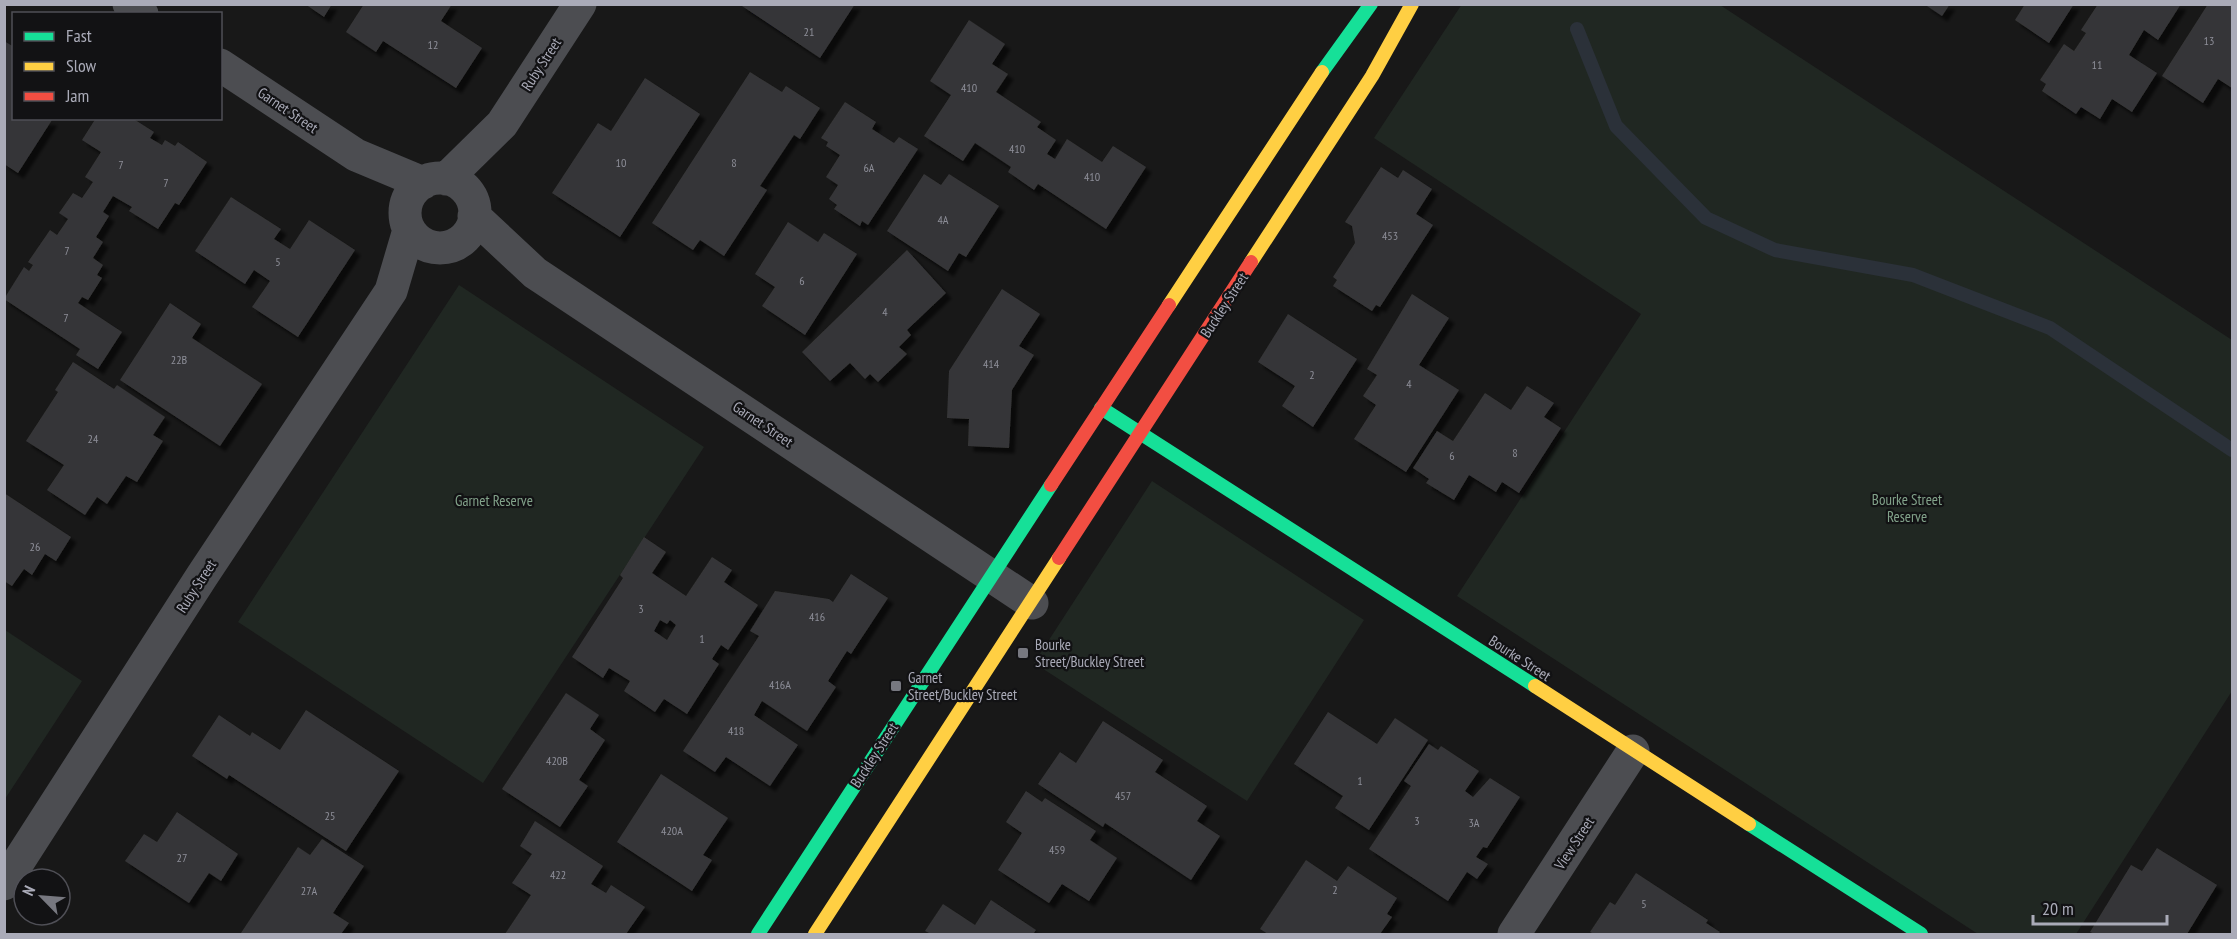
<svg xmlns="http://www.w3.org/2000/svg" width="2237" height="939" font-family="'PT Sans Narrow',sans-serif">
  <defs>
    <filter id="shadow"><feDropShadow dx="5.5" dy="5.5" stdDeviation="1.5" flood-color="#0009"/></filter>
  </defs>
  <rect width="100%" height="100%" fill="#181818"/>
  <!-- green -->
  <path fill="#202722" d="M1462 4 1720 5 2232 340V691L2076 934H1978L1457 596 1641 314 1374 138Z
    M459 285 704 447 483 783 238 622Z
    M1152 481 1364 620 1247 801 1034 663Z
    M5 630 82 681 5 799Z"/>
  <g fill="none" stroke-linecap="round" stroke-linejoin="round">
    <!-- stream -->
    <path stroke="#2b3139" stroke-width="14" d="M1577 29 1616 126 1706 218 1775 250 1913 275 2050 328 2232 450"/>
  </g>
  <!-- building -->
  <path fill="#363637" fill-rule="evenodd" filter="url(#shadow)" d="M305 4H332L324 17Z
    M364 4H452L441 21 482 48 456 88 383 41 376 52 346 32Z
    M739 4H855L820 58Z
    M1924 4H1950L1942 16Z
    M2025 4H2074L2049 43 2015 20Z
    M2098 4H2181L2158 40 2144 30 2129 55 2157 73 2132 112 2112 99 2100 119 2081 107 2076 114 2042 91 2046 84 2040 80 2064 44 2074 51 2086 33 2081 30Z
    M2208 4H2232V88L2218 79 2203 103 2162 76Z
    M969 20 1005 44 992 64 1008 74 996 92 1041 122 1037 127 1056 140 1047 154 1055 159 1067 139 1102 162 1113 146 1146 167 1106 229 1038 184 1034 190 1008 172 1011 167 975 143 963 161 924 136 951 95 930 81Z
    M4 41 14 47V118L52 120 18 173 4 164Z
    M750 72 782 92 786 86 820 108 800 139 794 135 760 186 767 190 724 256 700 240 693 250 652 223Z
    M645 78 700 114 620 237 552 193 598 123 611 131Z
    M845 102 876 122 872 129 894 143 899 137 918 149 868 225 862 221 860 226 834 209 837 205 829 199 838 185 826 177 840 155 826 146 828 142 821 138Z
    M96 118H132L154 132 150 138 162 145 165 140 175 146 178 142 207 162 179 205 175 203 158 229 129 211 132 207 113 196 103 212 109 216 96 237 103 242 93 258 103 265 97 275 102 278 88 300 82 297 78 303 122 332 98 369 76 355 80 349 4 299 24 267 29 271 33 265 28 262 50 230 57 235 68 219 59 213 73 193 82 198 93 182 85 177 101 152 82 140Z
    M1381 167 1398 178 1403 170 1432 189 1416 214 1433 225 1380 307 1376 305 1372 311 1333 286 1337 280 1333 277 1355 243 1352 226 1345 222Z
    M924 174 941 185 949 174 999 206 966 257 959 253 948 271 887 231Z
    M231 197 281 229 274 239 290 249 309 220 355 250 298 337 252 307 270 281 254 270 245 284 195 251Z
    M788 222 818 242 824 233 857 254 805 335 762 306 775 287 755 274Z
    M907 250 946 293 907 330 911 335 899 347 907 354 878 382 870 374 865 379 850 363 830 381 802 352Z
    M1002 289 1040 314 1019 346 1034 355 1012 390 1009 448 968 446 969 419 947 418 949 371Z
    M1412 294 1449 318 1419 365 1459 390 1406 472 1354 439 1376 405 1363 396 1377 375 1367 369Z
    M170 303 201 324 192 338 262 384 220 446 120 380Z
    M1288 314 1357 359 1313 427 1282 406 1295 386 1258 362Z
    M73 362 114 389 117 385 165 417 153 435 163 441 137 482 126 476 107 504 97 497 85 515 47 490 64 465 26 441 58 392 55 390Z
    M1527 386 1554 403 1544 417 1561 428 1519 493 1502 482 1496 492 1469 475 1454 500 1426 483 1429 479 1413 468 1437 431 1453 441 1485 393 1511 410Z
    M4 493 71 537 56 561 45 554 32 575 24 569 12 586 4 581Z
    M644 537 666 552 652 573 686 596 712 557 732 570 724 582 758 605 728 650 721 645 712 659 719 664 687 714 664 699 655 712 624 691 630 681 609 668 603 678 572 657 623 578 620 575ZM660 620 667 624 670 620 676 625 667 640 654 631Z
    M851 574 888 598 851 654 847 651 828 681 836 687 807 731 762 701 754 715 798 745 770 786 726 757 715 772 683 751 759 636 750 631 775 591 829 599 833 602Z
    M566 693 599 715 590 729 605 740 579 780 588 786 560 827 502 789Z
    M306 710 399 771 346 851 229 775 227 779 192 756 219 715 250 736 252 732 280 750Z
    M1328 712 1377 744 1395 718 1428 740 1369 830 1335 808 1343 796 1294 764Z
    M1103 721 1163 760 1155 772 1207 806 1197 821 1220 836 1191 880 1105 823 1103 827 1038 784 1060 752 1076 763Z
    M1429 744 1438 750 1441 746 1479 771 1465 791 1473 797 1490 778 1520 797 1487 848 1483 847 1476 857 1488 864 1477 879 1467 872 1448 901 1369 849 1411 786 1404 781Z
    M661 774 728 818 703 855 712 860 692 891 617 842Z
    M1026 791 1042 802 1045 798 1096 831 1090 840 1117 858 1089 901 1062 884 1049 903 998 870 1022 833 1006 822Z
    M177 812 238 854 221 881 209 873 189 903 125 861 144 834 157 842Z
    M535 821 603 866 591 884 606 893 611 885 645 907 626 934H505L531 895 512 883 532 854 520 846Z
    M322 839 364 866 333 913 349 923 341 934 241 933 298 847 310 855Z
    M2157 848 2217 885 2187 934H2095L2090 932 2131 865 2142 871Z
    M1306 860 1337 881 1348 866 1397 898 1387 914 1392 917 1380 934H1268L1260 929Z
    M1636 873 1708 920 1706 923 1720 932 1718 934H1594L1590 932 1610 902 1615 905Z
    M991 900 1036 930 1033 934H931L925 931 943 904 975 925Z"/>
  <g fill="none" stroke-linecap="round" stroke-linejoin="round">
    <!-- street -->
    <path stroke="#4c4d51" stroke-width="33" d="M129 4 142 14
      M220 65 356 155 423 183
      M405 213a35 35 0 1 1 70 0a35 35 0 1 1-70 0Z
      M446 179 502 124 580 4
      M474 216 535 273 1032 603
      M4 884 202 576 391 291 409 230
      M1514 934 1633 751"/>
    <!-- fast -->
    <path stroke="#16e098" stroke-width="14" d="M1322 72 1371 4
      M1101 408 1535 686
      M1749 824 1921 934
      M758 934 1051 485"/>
    <!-- slow -->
    <path stroke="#ffcf43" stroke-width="14" d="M1251 262 1372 76 1412 4
      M1169 305 1322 72
      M1535 686 1749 824
      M815 934 1059 558"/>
    <!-- jam -->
    <path stroke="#f24e42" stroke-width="14" d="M1051 485 1169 305
      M1059 558 1251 262"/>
  </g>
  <!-- markers -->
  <g fill="#777880" stroke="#121214" stroke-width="2">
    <rect x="1017" y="647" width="12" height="12" rx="3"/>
    <rect x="890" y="680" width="12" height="12" rx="3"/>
  </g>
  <g text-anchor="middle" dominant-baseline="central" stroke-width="4.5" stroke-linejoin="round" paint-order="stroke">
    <!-- number labels -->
    <g font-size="12" fill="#8d8e98">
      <text x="809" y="31">21</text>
      <text x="2209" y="40">13</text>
      <text x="433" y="44">12</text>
      <text x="2097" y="64">11</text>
      <text x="969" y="87">410</text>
      <text x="1017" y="148">410</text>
      <text x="621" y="162">10</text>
      <text x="734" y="162">8</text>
      <text x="121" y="164">7</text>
      <text x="869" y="167">6A</text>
      <text x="1092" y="176">410</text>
      <text x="166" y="182">7</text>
      <text x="943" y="219">4A</text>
      <text x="1390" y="235">453</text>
      <text x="67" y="250">7</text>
      <text x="278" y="261">5</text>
      <text x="802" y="280">6</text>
      <text x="885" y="311">4</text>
      <text x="66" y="317">7</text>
      <text x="179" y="359">22B</text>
      <text x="991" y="363">414</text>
      <text x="1312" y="374">2</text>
      <text x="1409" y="383">4</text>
      <text x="93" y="438">24</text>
      <text x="1515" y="452">8</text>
      <text x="1452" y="455">6</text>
      <text x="35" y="546">26</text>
      <text x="641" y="608">3</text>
      <text x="817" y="616">416</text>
      <text x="702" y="638">1</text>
      <text x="780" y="684">416A</text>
      <text x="736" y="730">418</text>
      <text x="557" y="760">420B</text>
      <text x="1360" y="780">1</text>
      <text x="1123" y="795">457</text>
      <text x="330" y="815">25</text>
      <text x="1417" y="820">3</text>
      <text x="1474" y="822">3A</text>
      <text x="672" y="830">420A</text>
      <text x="1057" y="849">459</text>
      <text x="182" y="857">27</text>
      <text x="558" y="874">422</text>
      <text x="1335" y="889">2</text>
      <text x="309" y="890">27A</text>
      <text x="1644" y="903">5</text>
    </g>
    <!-- street labels -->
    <g font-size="15" fill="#aaabb8" stroke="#121214">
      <text transform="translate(541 64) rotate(-57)">Ruby Street</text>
      <text transform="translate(288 110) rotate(34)">Garnet Street</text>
      <text transform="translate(1224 305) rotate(-57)">Buckley Street</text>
      <text transform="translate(763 424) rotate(34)">Garnet Street</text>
      <text transform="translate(196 586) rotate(-57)">Ruby Street</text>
      <text transform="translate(1520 658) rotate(33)">Bourke Street</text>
      <text transform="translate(874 755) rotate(-57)">Buckley Street</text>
      <text transform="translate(1574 843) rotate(-57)">View Street</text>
    </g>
    <!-- park labels -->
    <g font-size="15" fill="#82a28a" stroke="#121214">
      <text x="1907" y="499">Bourke Street<tspan x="1907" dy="17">Reserve</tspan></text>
      <text x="494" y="500">Garnet Reserve</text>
    </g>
    <!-- poi labels -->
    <g font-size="15" fill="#aaabb8" stroke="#121214" text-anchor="start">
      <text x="1035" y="644">Bourke<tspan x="1035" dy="17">Street/Buckley Street</tspan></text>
      <text x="908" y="677">Garnet<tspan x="908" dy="17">Street/Buckley Street</tspan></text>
    </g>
  </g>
  <!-- border -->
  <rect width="2237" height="939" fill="none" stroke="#aaabb8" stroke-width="12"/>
  <!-- legend -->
  <rect x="12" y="12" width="210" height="108" fill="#121214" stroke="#4f4f56" stroke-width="1.5"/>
  <rect x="24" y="32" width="30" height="9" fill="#16e098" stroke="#4f4f56" stroke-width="1.5"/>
  <text x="66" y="42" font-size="18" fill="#aaabb8">Fast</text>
  <rect x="24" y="62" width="30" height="9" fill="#ffcf43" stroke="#4f4f56" stroke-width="1.5"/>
  <text x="66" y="72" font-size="18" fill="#aaabb8">Slow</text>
  <rect x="24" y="92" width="30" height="9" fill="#f24e42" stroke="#4f4f56" stroke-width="1.5"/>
  <text x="66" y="102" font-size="18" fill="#aaabb8">Jam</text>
  <!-- north arrow -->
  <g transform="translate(42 897) rotate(295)"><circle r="28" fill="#121214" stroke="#4f4f56" stroke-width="1.5"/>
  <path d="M0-4.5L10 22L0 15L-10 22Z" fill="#777880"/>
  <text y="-9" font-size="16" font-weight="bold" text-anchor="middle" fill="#aaabb8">N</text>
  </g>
  <!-- scale -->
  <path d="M2033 915v9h134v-9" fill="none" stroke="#aaabb8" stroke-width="3"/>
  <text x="2042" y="915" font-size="18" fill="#aaabb8" stroke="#121214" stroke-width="4.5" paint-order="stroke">20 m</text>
</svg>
